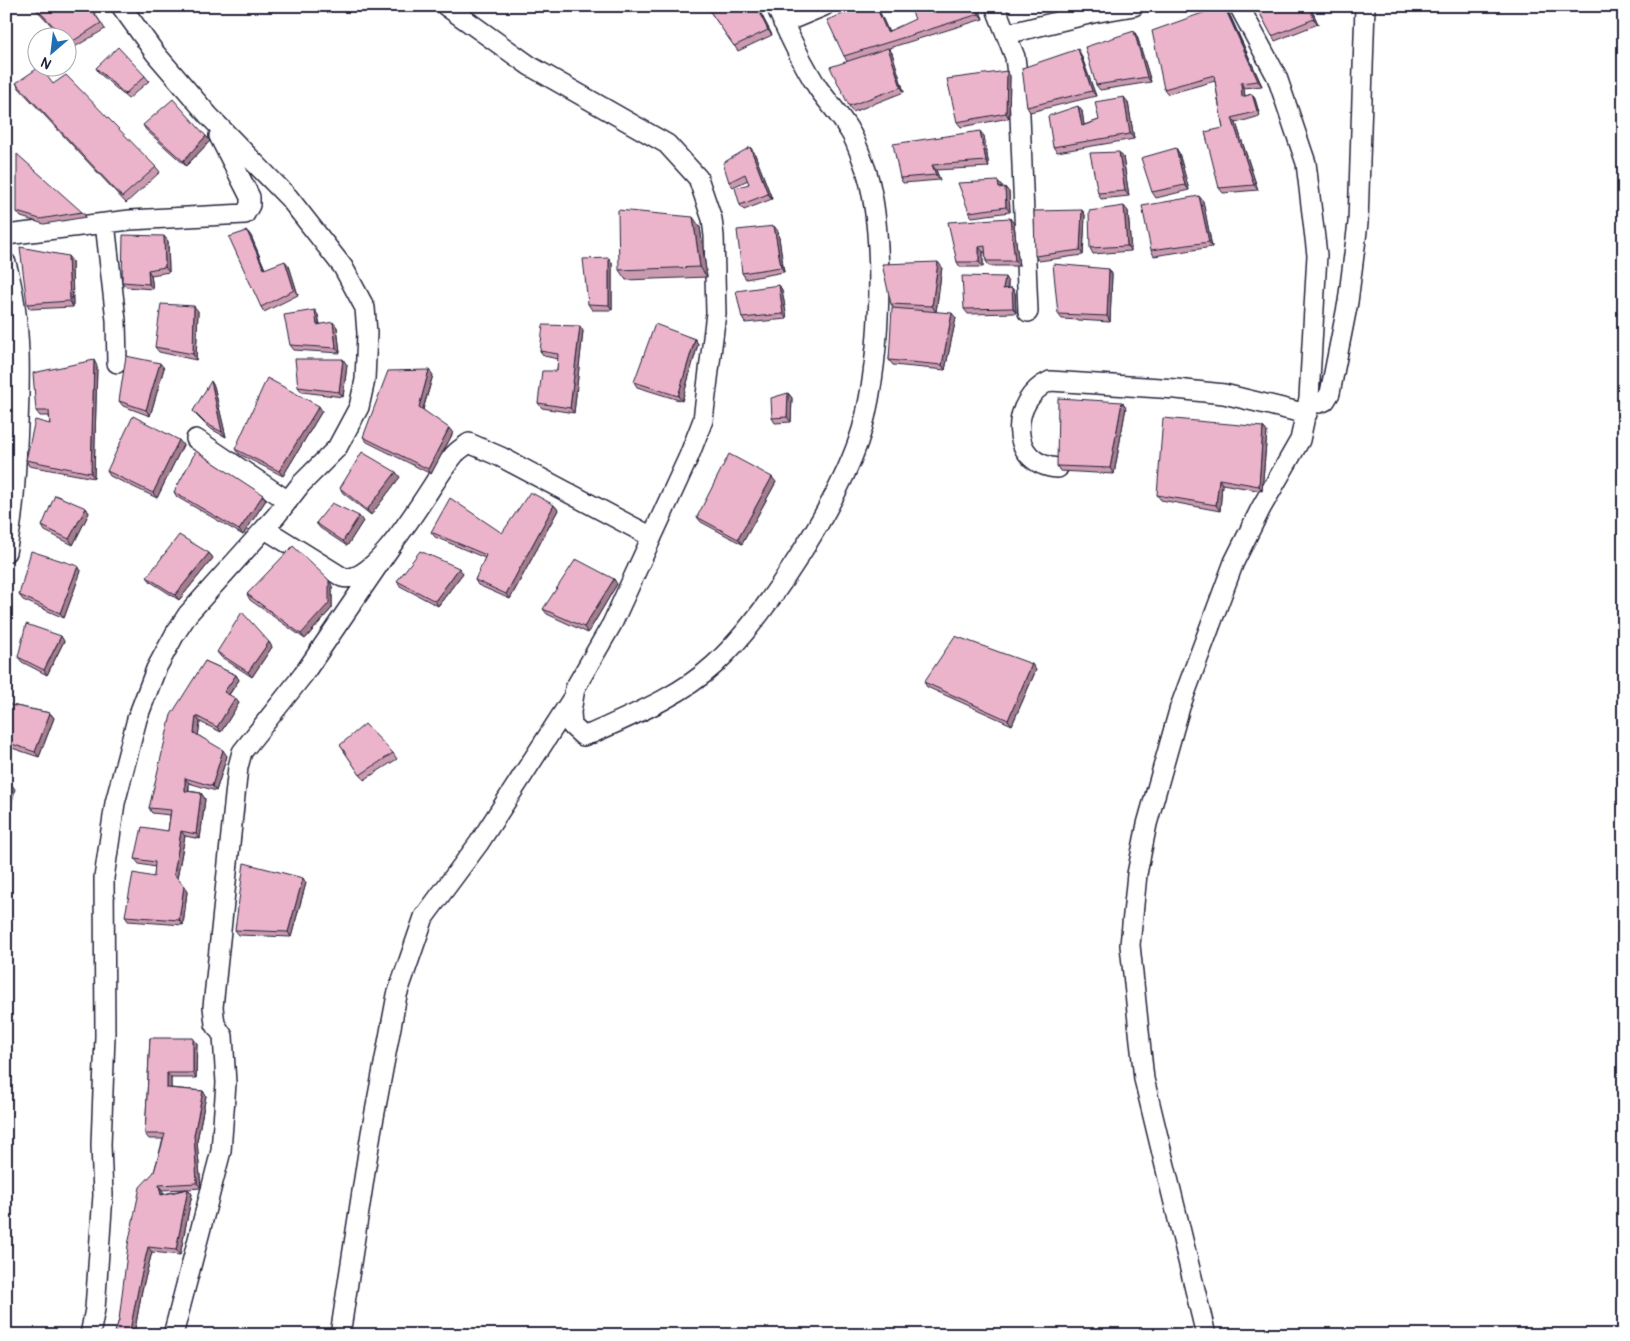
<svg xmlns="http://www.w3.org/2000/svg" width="1630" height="1341" font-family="Pangolin,sans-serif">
  <rect width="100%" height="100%" fill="#fff"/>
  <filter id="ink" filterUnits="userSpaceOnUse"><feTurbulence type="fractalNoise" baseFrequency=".02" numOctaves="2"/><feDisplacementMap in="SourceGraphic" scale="10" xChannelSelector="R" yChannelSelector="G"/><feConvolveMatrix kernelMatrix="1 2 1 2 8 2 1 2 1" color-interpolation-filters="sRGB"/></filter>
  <g filter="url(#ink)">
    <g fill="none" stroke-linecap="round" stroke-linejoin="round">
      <defs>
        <path id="street" d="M446 6 530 66 667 144 698 178 712 219 714 236 716 313 703 420 689 456 612 624 575 688 571 712 572 726 583 736 593 733C635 714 680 696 714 665 765 618 835 507 858 442 881 378 887 235 866 170 861 157 857 142 849 130 840 115 828 102 818 88 802 63 788 34 776 6
          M995 6 1015 57 1019 91 1028 312
          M783 23 824 6
          M1007 34 1093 13 1134 6
          M105 223 116 320 117 363
          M6 235 130 220 245 214 250 205V197L219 136
          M6 263C23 321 20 385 17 445 15 481 14 516 6 552
          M1309 398 1319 403 1325 401 1330 393 1348 302 1358 223 1365 6
          M196 439 288 501
          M1058 468C1006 464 1010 399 1050 381L1176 389 1224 394 1307 414
          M265 529 342 577C377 589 434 477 454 455 458 450 464 447 469 443L501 457 652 537
          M90 1335 95 1309 103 1195 101 1145 105 1036 104 878 115 803 137 719 156 669 175 634 188 614 276 516 301 484 337 448 359 407 365 380 367 333 365 308 343 267 289 198 209 116 155 53 121 6
          M173 1335 221 1151 226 1083 223 1036 215 1024 213 1007 238 767 242 752 303 675 396 539
          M340 1335 371 1133 397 995 424 917 479 843 572 699
          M1206 1335 1144 1079 1130 945 1137 874 1147 824 1180 707 1234 562 1261 508 1300 440 1309 398 1317 255 1306 163 1277 77 1239 6"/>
      </defs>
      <!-- street casing -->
      <use href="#street" stroke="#22223b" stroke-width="22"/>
      <!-- street -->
      <use href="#street" stroke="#fff" stroke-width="19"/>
    </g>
    <!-- wall -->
    <path fill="#ca9baf" stroke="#22223b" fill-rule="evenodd" d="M33 6H53L56 9 90 6 105 29 73 48 68 42V38H63Z
      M716 6H757L772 35 738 51 709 10Z
      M864 6H877L888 31 978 6 983 19 889 48 892 53 904 92 853 112 849 106 847 61 844 56Z
      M1225 6 1228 11 1262 86 1244 88 1245 96 1252 94 1255 99 1260 116 1236 123 1258 190 1223 193 1219 188 1223 128 1215 81 1168 94 1164 89Z
      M1256 6H1310L1318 24 1275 41Z
      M1137 36 1151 82 1100 90 1096 85Z
      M1078 49 1081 55 1096 96 1030 112 1027 107Z
      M96 68 145 76 149 81 128 99 99 73Z
      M1007 71 1010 76 1009 118 961 127 957 122Z
      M16 83 53 84 156 167 160 172 126 203 19 88Z
      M1128 102 1134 139 1057 152 1053 147 1082 111 1084 125 1099 120Z
      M143 125 206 136 210 141 186 166 146 130Z
      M984 136 989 167 936 170 940 180 903 183 900 178Z
      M1176 148 1179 153 1189 190 1156 198 1152 192Z
      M754 152 772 199 744 210 740 205 749 184 748 180 733 187 729 182Z
      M1123 157 1129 196 1101 199 1098 193Z
      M998 181 1002 186V188L1009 192 1010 212 972 217 969 212Z
      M1203 201 1212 247 1154 256 1151 250Z
      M1082 210 1085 215 1083 255 1039 261 1035 256Z
      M1128 211 1131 251 1093 254 1090 248Z
      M17 212H82L86 217 44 224 21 217Z
      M1014 224 1019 266H989L986 261 985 252H983V267H960L957 262Z
      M700 227 707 277 626 280 619 270Z
      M247 231 251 236 265 269 289 266 298 295 264 312 261 307Z
      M778 231 784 272 746 279 742 273Z
      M168 241 169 272 151 275 153 289 126 287 122 282Z
      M72 261 73 307 30 309 27 304Z
      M612 263V310H592L588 304Z
      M942 267 936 312 956 318 945 370 893 365 889 360 894 309 891 304Z
      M1109 269 1112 274 1110 322 1062 319 1058 314Z
      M1008 282V288H1012L1015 293 1016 313 968 314 964 309Z
      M779 285 782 290 787 319 745 323 742 318Z
      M198 311 196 360 159 352 155 347Z
      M318 315 320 324 337 327 340 353 294 350 290 345Z
      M583 331 574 413 542 408 538 403 557 371 558 359 544 356 540 351Z
      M695 339 698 344 682 401 637 387 634 382Z
      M347 365 343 397 302 392 298 387Z
      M97 366 94 478 29 466 26 460 50 424 49 416H40L36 411Z
      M164 368 150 416 123 406 119 401Z
      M433 375 423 410 453 433 431 474 367 442 363 437Z
      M214 386 226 437 209 428 197 416 193 411Z
      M788 393 792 398 791 422 775 423 772 418Z
      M1122 402 1126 407 1114 474 1060 471 1057 466Z
      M322 411 283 476 239 454 235 449Z
      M1263 427 1267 432 1262 491 1222 484 1220 511 1161 500 1157 495Z
      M183 445 157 498 110 476 107 471Z
      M400 477 371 515 343 493 340 488Z
      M776 482 742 544 701 522 697 517Z
      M174 492 263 495 266 500 243 535 177 497Z
      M554 505 558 510 510 599 478 585 475 580 485 558 435 537 431 532 502 533Z
      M86 508 89 513 73 545 45 531 42 526Z
      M359 516 363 521 347 546 320 528 316 523Z
      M209 553 213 558 179 600 151 582 147 577Z
      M78 566 81 571 64 618 23 600 19 595Z
      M463 573 438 606 400 586 397 581Z
      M617 584 588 633 547 614 543 609Z
      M332 586V608L305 639 250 600 247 594Z
      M64 641 47 675 22 662 18 657Z
      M269 642 272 647 252 677 221 657 217 652Z
      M205 661 236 675 239 680 229 695 239 703 221 732 200 722 198 735 227 756 216 791 189 783V791L201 793 205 799 200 839 185 836 177 879 187 892 183 925 128 921 125 916 154 877 155 867 139 864 135 859 168 831 170 815 152 813 149 808Z
      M1036 670 1012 725 927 687 924 682Z
      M6 704 50 713 54 718 39 757 6 746Z
      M340 745 393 753 397 759 364 780Z
      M306 883 291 937 239 935 235 930Z
      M150 1038 197 1043 196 1078H171V1088L203 1091 206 1096 197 1141 201 1188 188 1189 192 1194 180 1255 152 1252 142 1290 134 1335H114L119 1320 154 1172 163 1139H149L145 1134ZM187 1189 163 1194 162 1190Z"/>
    <!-- shaded-wall -->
    <path fill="#a47e8e" stroke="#22223b" d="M756 6H757L772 35 768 30Z
      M876 6 878 8 891 37 887 32Z
      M976 6H978L983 19 979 14Z
      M1225 6 1228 11 1262 86 1258 81Z
      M1308 6H1310L1318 24 1314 19Z
      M1134 31 1137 36 1151 82 1147 77Z
      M888 48 892 53 904 92 901 87Z
      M1078 49 1081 55 1096 96 1092 91Z
      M1007 71 1010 76 1009 118 1006 113Z
      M1241 83 1244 88 1245 102 1242 97Z
      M1252 94 1255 99 1260 116 1257 111Z
      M1124 97 1128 102 1134 139 1130 134Z
      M1078 106 1082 111 1085 131 1082 126Z
      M1232 118 1236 123 1258 190 1254 185Z
      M980 131 984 136 989 167 986 161Z
      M206 136 210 141 186 166 183 161Z
      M750 147 754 152 772 199 768 194Z
      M1176 148 1179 153 1189 190 1185 185Z
      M1119 152 1123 157 1129 196 1125 191Z
      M932 165 936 170 940 180 936 175Z
      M998 181 1002 186V194L999 188Z
      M1005 187 1009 192 1010 212 1006 207Z
      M1199 196 1203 201 1212 247 1209 242Z
      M1124 206 1128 211 1131 251 1127 246Z
      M1082 210 1085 215 1083 255 1080 250Z
      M693 217 700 227 707 277 700 267Z
      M1010 218 1014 224 1019 266 1015 261Z
      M774 226 778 231 784 272 781 267Z
      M247 231 251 236 267 274 264 269Z
      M164 236 168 241 169 272 165 267Z
      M979 247 983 252V267L979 262Z
      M68 256 72 261 73 307 70 301Z
      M609 258 612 263V310L609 305Z
      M285 261 289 266 298 295 294 290Z
      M938 262 942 267 936 312 932 306Z
      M1109 269 1112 274 1110 322 1107 316Z
      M148 270 151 275 153 289 149 284Z
      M1005 277 1008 282 1007 294 1003 289Z
      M779 285 782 290 787 319 783 314Z
      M1012 288 1015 293 1016 313 1013 308Z
      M194 306 198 311 196 360 193 354Z
      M315 310 318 315 320 330 317 325Z
      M952 313 956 318 945 370 942 365Z
      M333 322 337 327 340 353 336 348Z
      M580 326 583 331 574 413 570 408Z
      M695 339 698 344 682 401 678 396Z
      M343 359 347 365 343 397 339 392Z
      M94 360 97 366 94 478 91 473Z
      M160 363 164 368 150 416 146 410Z
      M429 370 433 375 422 412 419 407Z
      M211 381 214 386 226 437 222 432Z
      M788 393 792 398 791 422 787 417Z
      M1122 402 1126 407 1114 474 1110 468Z
      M319 406 322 411 283 476 279 471Z
      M1263 427 1267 432 1262 491 1259 486Z
      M449 428 453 433 431 474 428 469Z
      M179 440 183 445 157 498 153 493Z
      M396 472 400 477 371 515 367 510Z
      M772 477 776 482 742 544 738 539Z
      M1219 479 1222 484 1220 511 1216 505Z
      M263 495 266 500 243 535 239 530Z
      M554 505 558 510 510 599 506 594Z
      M86 508 89 513 73 545 69 539Z
      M359 516 363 521 347 546 343 541Z
      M209 553 213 558 179 600 175 595Z
      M78 566 81 571 64 618 60 613Z
      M459 568 463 573 438 606 435 601Z
      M614 579 617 584 588 633 584 627Z
      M329 580 332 586V608L305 639 301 634Z
      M61 636 64 641 47 675 44 670Z
      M269 642 272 647 252 677 248 672Z
      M1032 664 1036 670 1012 725 1008 720Z
      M236 675 239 680 227 697 224 692Z
      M235 698 239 703 221 732 217 727Z
      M50 713 54 718 39 757 35 752Z
      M196 716 200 722 198 738 194 733Z
      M223 750 227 756 216 791 212 786Z
      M185 778 189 783 188 796 185 791Z
      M11 784 15 789 6 830V807Z
      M201 793 205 799 200 839 196 834Z
      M181 831 185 836 177 879 174 874Z
      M303 878 306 883 291 937 288 932Z
      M184 886 187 892 183 925 179 920Z
      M193 1038 197 1043 196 1078 193 1073Z
      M167 1073 171 1078V1093L167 1088Z
      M203 1091 206 1096 197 1141 201 1188 197 1183 194 1135Z
      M159 1185 162 1190 164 1200 161 1195Z
      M188 1189 192 1194 180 1255 176 1250Z
      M148 1247 152 1252 142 1290 134 1335H129L139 1285Z"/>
    <!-- building -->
    <path fill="#ebb4cb" stroke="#22223b" d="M34 6H53L56 9 61 6H89L101 23 70 43 68 40V38H65Z
      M716 6H756L768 30 734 46 709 10Z
      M864 6H876L887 32 915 19 909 6H976L979 14 844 56 827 20Z
      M1222 6H1224L1258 81 1241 83 1242 97 1252 94 1257 111 1232 118 1254 185 1219 188 1205 132 1223 128 1214 75 1164 89 1152 31Z
      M1256 6H1308L1314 19 1272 36Z
      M1134 31 1147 77 1096 85 1085 47Z
      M118 47 145 76 125 94 96 68Z
      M888 48 901 87 849 106 830 67Z
      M1078 49 1092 91 1027 107 1022 68Z
      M38 68H41L53 84 66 75 156 167 122 197 16 83Z
      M1007 71 1006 113 957 122 947 79Z
      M1124 97 1130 134 1053 147 1048 116 1078 106 1082 126 1099 120 1095 102Z
      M173 99 206 136 183 161 143 125Z
      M980 131 986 161 932 165 936 175 900 178 893 144Z
      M750 147 768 194 740 205 735 188 749 184 745 174 729 182 723 163Z
      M1176 148 1185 185 1152 192 1141 158Z
      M1119 152 1125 191 1098 193 1090 153Z
      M17 154 82 212 40 219 17 212Z
      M998 181 999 188 1005 187 1006 207 969 212 958 183Z
      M1199 196 1209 242 1151 250 1142 206Z
      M1124 206 1127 246 1090 248 1089 211Z
      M618 210 693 217 700 267 619 270Z
      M1082 210 1080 250 1035 256 1034 211Z
      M1010 218 1015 261H986L985 246 979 247V262H957L948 222Z
      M774 226 781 267 742 273 737 230Z
      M247 231 264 269 285 261 294 290 261 307 229 237Z
      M123 235 164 236 165 267 148 270 149 284 122 282Z
      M20 247 68 256 70 301 27 304Z
      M609 258V305L588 304 583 259Z
      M938 262 932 306 891 304 882 264Z
      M1053 264 1109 269 1107 316 1058 314Z
      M962 276 1005 277 1003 289 1012 288 1013 308 964 309Z
      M779 285 783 314 742 318 736 291Z
      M161 304 194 306 193 354 155 347Z
      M892 308 952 313 942 365 889 360Z
      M315 310 317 325 333 322 336 348 290 345 284 315Z
      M655 324 695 339 678 396 634 382Z
      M543 325 580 326 570 408 538 403 542 371H557L558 354 540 351Z
      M126 356 160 363 146 410 119 401Z
      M295 359H343L339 392 298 387Z
      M94 360 91 473 26 460 35 420 50 424 49 411H36L33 373Z
      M429 370 419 407 449 428 428 469 363 437 388 371Z
      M267 378 319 406 279 471 235 449Z
      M211 381 222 432 205 423 193 411Z
      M788 393 787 417 772 418 771 398Z
      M1058 398 1122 402 1110 468 1057 466Z
      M133 416 179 440 153 493 107 471Z
      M1163 418 1263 427 1259 486 1219 479 1216 505 1157 495Z
      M196 451 263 495 239 530 174 492Z
      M362 452 396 472 367 510 340 488Z
      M729 454 772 477 738 539 697 517Z
      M530 492 554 505 506 594 475 580 486 555 431 532 450 498 502 533Z
      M55 495 86 508 69 539 42 526Z
      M332 503 359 516 343 541 316 523Z
      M179 535 209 553 175 595 147 577Z
      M293 546 329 580V603L301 634 247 594Z
      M31 551 78 566 60 613 19 595Z
      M420 551 459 568 435 601 397 581Z
      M576 559 614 579 584 627 543 609Z
      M242 612 269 642 248 672 217 652Z
      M26 624 61 636 44 670 18 657Z
      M955 636 1032 664 1008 720 924 682Z
      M205 661 236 675 224 692 235 698 217 727 196 716 194 733 223 750 212 786 185 778V791L201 793 196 834 181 831 174 874 184 886 179 920 125 916 133 873 154 877 155 862 135 859 142 827 168 831 171 810 149 808 171 715Z
      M6 704 50 713 35 752 6 742Z
      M365 724 393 753 360 775 340 745Z
      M6 783 11 784 6 807Z
      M244 863 303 878 288 932 235 930Z
      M150 1038H193V1073H167V1088L203 1091 194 1135 197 1183 159 1185 161 1195 188 1189 176 1250 148 1247 139 1285 129 1335H114L119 1320 128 1245 140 1187 154 1172 165 1134H145Z"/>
  </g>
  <!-- margin -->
  <rect width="1630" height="1341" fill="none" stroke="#fff" stroke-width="25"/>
  <rect x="12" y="12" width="1605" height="1316" fill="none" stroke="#22223b" stroke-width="2" filter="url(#ink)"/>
  <!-- north arrow -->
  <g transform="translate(52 52) rotate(208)"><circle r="24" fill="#ffffff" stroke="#a7a7b1"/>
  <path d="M0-4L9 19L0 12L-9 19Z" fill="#1f6fb2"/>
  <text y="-8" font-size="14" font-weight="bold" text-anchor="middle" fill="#22223b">N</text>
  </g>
</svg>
